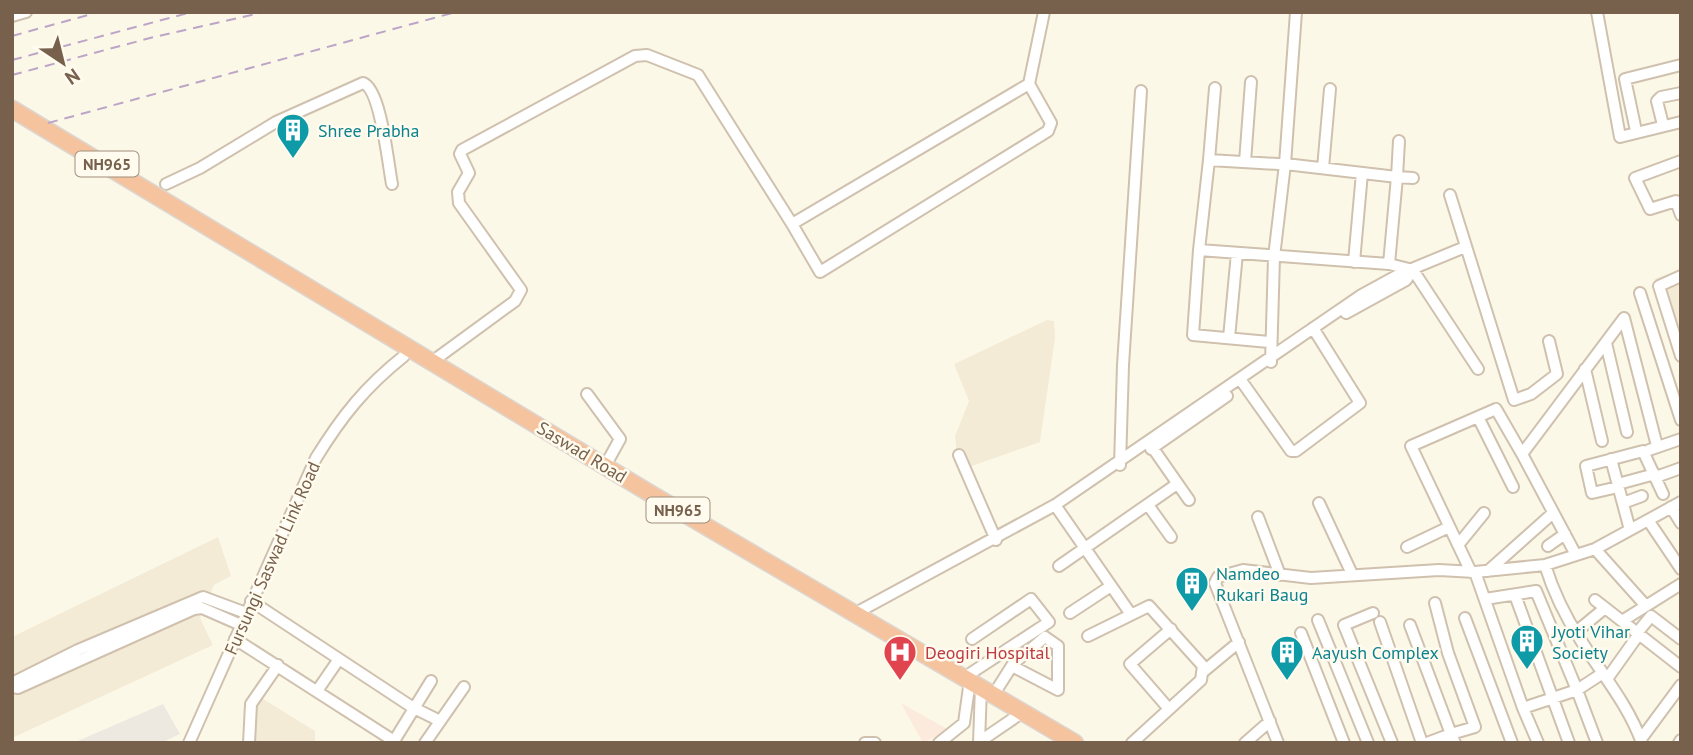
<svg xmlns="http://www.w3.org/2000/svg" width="1693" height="755" font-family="'PT Sans',sans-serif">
  <rect width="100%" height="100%" fill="#fcf8e8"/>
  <!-- residential -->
  <path fill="#f4ebd6" d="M1681 269V362L1654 279Z
    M1047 320 1054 321 1055 338 1040 442 966 468 956 447 955 436 969 401 954 364Z
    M218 537 231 576 214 585 200 618 213 645 12 738V637Z
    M255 694 315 731V743H246V708Z"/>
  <!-- commercial -->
  <path fill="#fcebdc" d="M901 703 949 730 923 743Z"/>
  <!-- industrial -->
  <path fill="#ede9e1" d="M163 704 180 734 161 743H73Z"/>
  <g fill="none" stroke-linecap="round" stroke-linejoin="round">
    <defs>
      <path id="minor" d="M1597 12 1620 137 1681 122
        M12 16 26 12
        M1029 84 1044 12
        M1663 125 1657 101 1661 97 1681 93
        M1636 131 1625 79 1681 65
        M1399 141 1397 177 1413 178
        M1209 160 1215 88
        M1681 161 1635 178 1650 209 1676 201 1681 215
        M1245 162 1251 82
        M1323 168 1330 89
        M166 184 200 168 276 122 363 83C381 89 388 164 392 184
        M1450 195 1514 400 1531 394 1557 374 1549 341
        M1199 250 1193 335 1269 342
        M1354 262 1362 173
        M1389 264 1397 177 1294 165 1209 160 1199 250 1389 264 1413 270 1478 369
        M1681 276 1659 286 1681 356
        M1640 293 1681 420
        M1346 313 1406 280 1413 270
        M1624 318 1656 442
        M1229 338 1237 253
        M1606 343 1627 432
        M433 361 515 301 521 290 459 203 458 192 469 173 460 154 462 150 635 56 647 55 698 75 792 224 1029 84 1051 123 1048 131 820 272 792 224
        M1271 362 1274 257 1285 164 1296 12
        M1585 369 1602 441
        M1240 379 1291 451H1296L1360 403 1313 328
        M587 394 620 439 605 466
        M1478 417 1513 487
        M1150 444 1189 500
        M1151 449 1227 396
        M1649 450 1681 439
        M959 455 996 540
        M1611 459 1630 530
        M1120 465 1123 365 1141 91
        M1656 477 1681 468
        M1618 484 1655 474
        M1618 487 1592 493 1586 466 1643 451 1663 494
        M1319 503 1352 574
        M1623 503 1642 496
        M1055 505 1130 613
        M1148 505 1171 537
        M1671 507 1681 523
        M1258 517 1280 575
        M1648 520 1681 569
        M1458 545 1484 513
        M1548 546 1565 534
        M1407 547 1449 527
        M1595 549 1646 606
        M1576 555 1522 454 1624 318
        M1545 565C1553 591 1565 616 1580 639 1601 673 1628 704 1642 743
        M1059 566 1177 484
        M1488 571 1553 513
        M1471 572 1411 446 1496 409 1522 454
        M1475 572 1523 708
        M1515 595 1569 743
        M1485 599 1536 591 1577 690 1523 708 1538 743
        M1595 600 1681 667
        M251 601 412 707 440 721
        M856 613 1055 505 1360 296 1402 273 1465 247
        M1070 613 1111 586
        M1373 613 1344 625 1392 743
        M1465 618 1512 743
        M1318 620 1368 743
        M1622 621 1681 584
        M1380 622 1422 743
        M1410 625 1451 734 1475 727 1448 653 1435 603
        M1576 632 1605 608
        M1301 633 1344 743
        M1637 633 1651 616 1681 639
        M1088 636 1149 606 1203 666 1201 680 1132 743
        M235 639 394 741 390 743
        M1204 671 1239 642
        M965 677 1049 622 1031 599 972 639
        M1607 679 1639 634
        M12 683 78 650 203 597 246 613
        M12 687 18 688 194 609 202 608 241 625
        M317 691 339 659
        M994 694 1013 664 1045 637 1058 646V690L1012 666
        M1169 709 1130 664 1171 629
        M1641 739 1681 685
        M979 742 1023 712
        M189 743 316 458C342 416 365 387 404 356
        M249 743 251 704 278 665
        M396 743 394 741 431 681
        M425 743 464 687
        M865 743H875
        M939 743 964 723 970 680
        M979 743 981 687
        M1245 743 1270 721
        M1278 743 1215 583 1218 577 1243 570 1311 578 1439 570 1475 572 1545 565 1595 549 1681 502
        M1427 743 1451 734 1455 743
        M1597 743 1577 690 1603 673
        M1679 743 1681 740"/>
      <path id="highway" d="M12 109 651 494 1075 743"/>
    </defs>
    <!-- minor casing -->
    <use href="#minor" stroke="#cfc1ae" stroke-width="14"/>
    <!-- highway casing -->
    <use href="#highway" stroke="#dcd6d0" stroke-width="19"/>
    <!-- minor -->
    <use href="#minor" stroke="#fff" stroke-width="10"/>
    <!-- highway -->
    <use href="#highway" stroke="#f6c39f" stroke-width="16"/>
    <!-- rail -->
    <path stroke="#bca5c7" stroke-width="2" stroke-dasharray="10 7" stroke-linecap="butt" d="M12 36 99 12
      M12 60 192 12
      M12 75 150 38 265 12
      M48 123 456 12"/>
  </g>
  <!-- icons -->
  <defs>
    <symbol id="building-pin" viewBox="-11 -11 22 30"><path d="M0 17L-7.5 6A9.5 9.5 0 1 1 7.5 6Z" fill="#0f9aa8" stroke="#fffbee"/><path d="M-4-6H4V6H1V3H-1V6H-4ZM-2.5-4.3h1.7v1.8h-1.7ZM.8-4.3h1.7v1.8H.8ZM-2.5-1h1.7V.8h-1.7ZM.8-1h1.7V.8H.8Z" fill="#fff"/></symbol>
    <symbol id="hospital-pin" viewBox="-11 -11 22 30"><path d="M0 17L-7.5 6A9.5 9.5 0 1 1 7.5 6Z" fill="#e0444e" stroke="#fffbee"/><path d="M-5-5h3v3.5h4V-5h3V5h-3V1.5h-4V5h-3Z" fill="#fff"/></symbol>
  </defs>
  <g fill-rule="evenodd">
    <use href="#building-pin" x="274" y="111" width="38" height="52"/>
    <use href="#building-pin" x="1173" y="564" width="38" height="52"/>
    <use href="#building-pin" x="1508" y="622" width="38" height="52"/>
    <use href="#hospital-pin" x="881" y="633" width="38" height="52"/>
    <use href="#building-pin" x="1268" y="633" width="38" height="52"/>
  </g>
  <g text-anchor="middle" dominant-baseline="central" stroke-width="5" stroke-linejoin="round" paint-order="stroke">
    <!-- shield labels -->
    <g fill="#fffbee" stroke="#a08f7d" stroke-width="2">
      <rect x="75.5" y="151.5" width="63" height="25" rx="5"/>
      <rect x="646.5" y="497.5" width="63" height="25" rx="5"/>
    </g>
    <g font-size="16" font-weight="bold" fill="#77614c">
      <text x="107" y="164">NH965</text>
      <text x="678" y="510">NH965</text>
    </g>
    <!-- culture labels -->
    <g font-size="18" fill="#0d838f" stroke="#fffbee" text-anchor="start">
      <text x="318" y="130">Shree Prabha</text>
      <text x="1216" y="573">Namdeo<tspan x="1216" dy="21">Rukari Baug</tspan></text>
      <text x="1552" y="631">Jyoti Vihar<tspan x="1552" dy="21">Society</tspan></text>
      <text x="1312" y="652">Aayush Complex</text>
    </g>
    <!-- street labels -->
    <g font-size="18" fill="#77614c" stroke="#fffbee">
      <text transform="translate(582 452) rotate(31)">Saswad Road</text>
      <text transform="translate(272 558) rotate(-66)">Fursungi Saswad Link Road</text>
    </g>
    <!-- health labels -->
    <g font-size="18" fill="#be3a42" stroke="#fffbee" text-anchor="start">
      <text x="925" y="652">Deogiri Hospital</text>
    </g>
  </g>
  <!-- border -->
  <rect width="1693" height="755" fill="none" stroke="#77614c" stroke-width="28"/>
  <!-- north arrow -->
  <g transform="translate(63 63) rotate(145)" stroke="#fffbee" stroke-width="5" paint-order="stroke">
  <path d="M0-5L12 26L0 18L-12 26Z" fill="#77614c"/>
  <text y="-10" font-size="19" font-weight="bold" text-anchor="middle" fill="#77614c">N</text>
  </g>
</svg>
